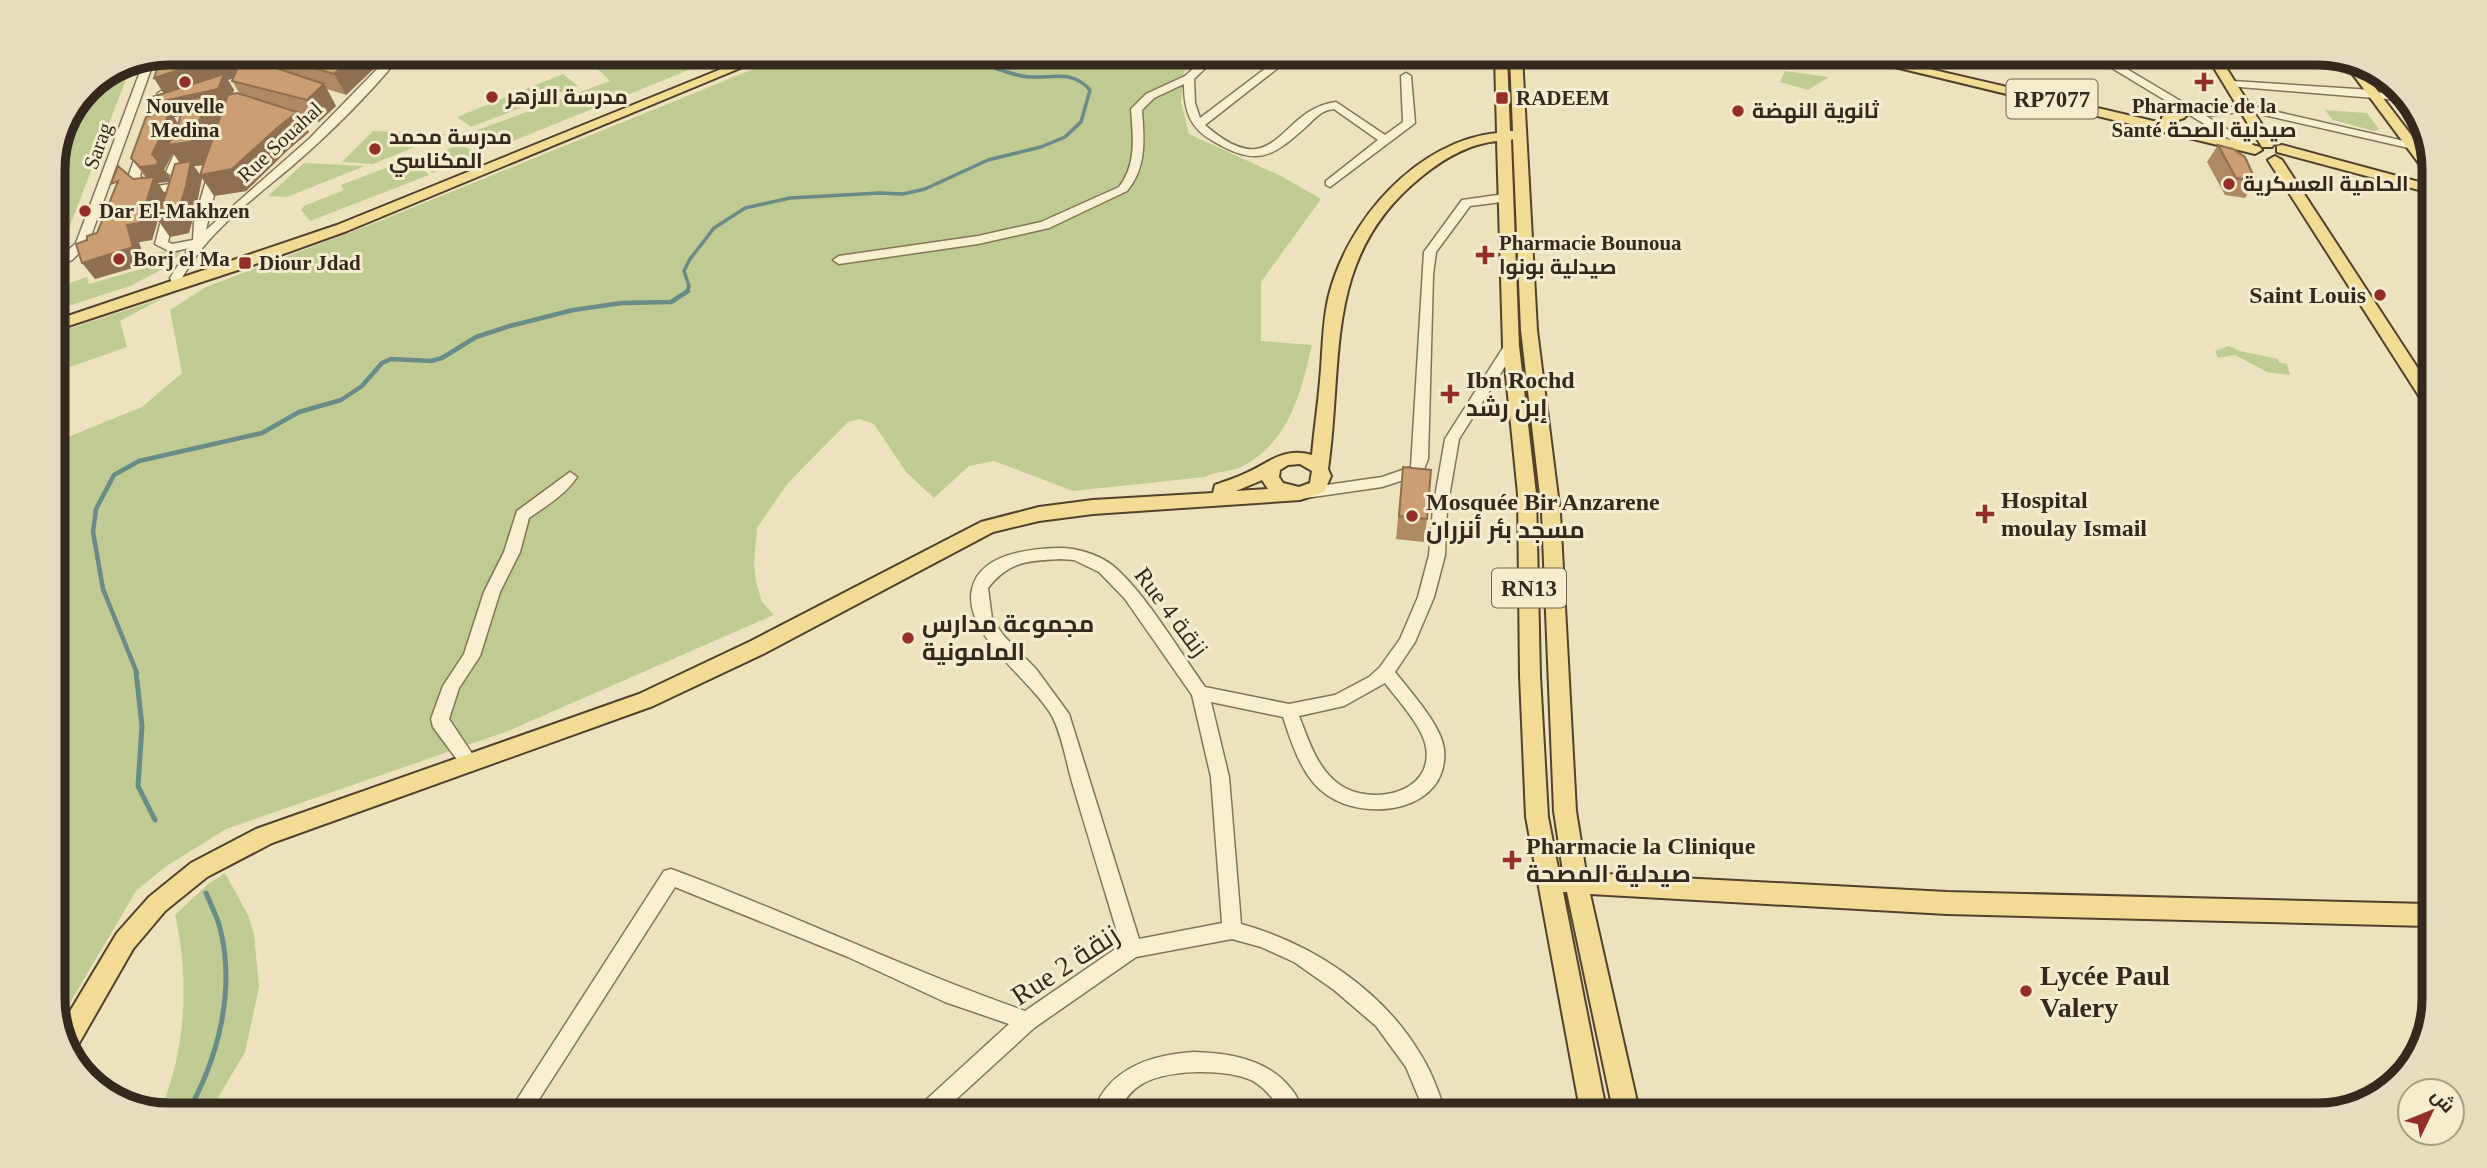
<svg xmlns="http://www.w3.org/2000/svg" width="2487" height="1168" font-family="'Times New Roman',Cairo,serif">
  <rect width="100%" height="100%" fill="#ede2be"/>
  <!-- green -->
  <path fill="#c0cb93" d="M1204 57 1184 71 1181 102 1189 134 1281 176 1321 199 1261 282V341L1312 345C1301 393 1289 443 1241 467 1230 472 1217 471 1205 477L1073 491 994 461 969 466 934 498 906 472 874 424 859 419 848 422 787 484 757 528 754 563 756 582 762 602 774 615 508 731 226 829 165 867 136 891 58 1023 53 1007V443L142 407 182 373 170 310 206 287 372 224 778 59Z
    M629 59H716L508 143 472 132 610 81 598 69Z
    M125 61H133L60 252 53 254V161L87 86Z
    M1785 71 1829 77 1808 90 1780 82Z
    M563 74 578 86 471 127 457 117Z
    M2325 110 2367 113 2379 129 2374 131 2333 120Z
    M373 131 447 134 373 164 342 162Z
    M461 144 479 155 432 173 420 160Z
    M412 158 429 175 310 221 301 210 304 206 344 190 341 185Z
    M304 163 365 166 287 197 268 196Z
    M180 249 179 256 161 270 130 286 53 311V289L87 277 89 284 151 266 149 254Z
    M163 298 120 321 127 347 53 373V334Z
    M2229 346 2240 351 2278 359 2279 362 2287 364 2290 375 2267 372 2235 355 2218 358 2215 351Z
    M225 873 248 915 254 934 259 987 245 1052 208 1115 159 1114C186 1051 190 982 175 915L208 884Z"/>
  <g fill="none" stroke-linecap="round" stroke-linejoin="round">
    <!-- stream-far2 -->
    <path stroke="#698c86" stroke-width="3.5" d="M686 293 689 286 684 271 690 259 714 228 745 208 790 198 880 193 903 194 925 189 988 160 1041 147 1065 137 1081 122 1090 90C1073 70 1054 78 1031 77 1019 77 1008 72 997 69L998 64 1011 58"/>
    <!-- stream-far1 -->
    <path stroke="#698c86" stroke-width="4.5" d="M137 673 103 589 93 532 96 509 114 475 139 461 262 433 299 412 341 400 362 386 382 363 391 359 431 361 442 358 476 337 510 326 573 310 622 303 671 302 688 291"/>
    <!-- stream -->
    <path stroke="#698c86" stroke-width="5" d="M136 672 142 726 138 786 155 820
      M186 1115C218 1060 236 991 220 928 217 916 211 905 206 893"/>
    <defs>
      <path id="minor" d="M2087 53H2100L2199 112 2247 105 2413 143 2419 146 2413 149 2247 111 2206 116 2261 150 2251 152Z
        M1206 57H1217L1194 79 1195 103 1200 118 1274 62 1283 64 1205 125C1277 188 1278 109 1336 102L1385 135 1403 122 1401 76 1406 73 1411 76 1415 123 1330 187 1326 185V181L1378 140 1334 109C1322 110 1316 117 1308 125 1272 158 1257 167 1213 141 1190 128 1184 111 1184 84L1154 98 1142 110C1144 140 1147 167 1127 191L1049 228 978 244 839 264 833 260 839 256 978 236 1041 222 1119 187C1137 164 1133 136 1131 109L1146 94 1185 76Z
        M386 60H397C366 98 328 135 291 167 252 200 207 232 182 278L185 285 183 288H175L170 278 189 248 171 252 155 244 165 205H173L175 208 168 242 172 244 193 240 194 222 210 167 220 169 206 230 309 139Z
        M144 61H154L88 244 72 260 53 268V259L64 254 76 243Z
        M2232 81 2372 90C2384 96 2399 91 2411 101L2228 86V82Z
        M163 90 168 93 140 176 151 187 170 184 173 177 166 172 180 141 186 138 192 141 178 171 185 176 179 189 148 195 144 193 128 177 158 93Z
        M1505 194 1509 195V201L1470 206 1436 252 1433 275 1428 459 1422 474 1382 487 1306 498 1301 497 1299 493 1301 489 1306 488 1382 477 1411 467 1424 252 1462 200Z
        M1511 342 1518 346 1459 439 1447 509 1445 555 1434 597 1415 642 1395 672C1410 691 1441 725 1444 749 1450 811 1367 823 1327 795 1302 778 1292 744 1283 717L1211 702 1229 777 1241 924C1311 943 1381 989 1419 1052 1431 1070 1440 1095 1446 1115H1426L1406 1067 1376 1026 1334 990 1294 962 1261 947 1232 939 1136 957 1034 1028 939 1115H914L917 1108 1009 1024 945 1002 848 957 675 887 529 1115H507L664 871 671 869C790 913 905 969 1025 1011L1121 945C1105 891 1088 837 1072 782 1066 761 1062 735 1052 716 1032 680 962 634 972 589 980 554 1028 549 1057 548 1074 547 1098 554 1112 565 1144 591 1180 652 1205 687L1289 704 1335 695 1369 677 1380 667 1400 639 1418 597 1429 555 1433 509 1445 439 1506 343ZM1060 559 1074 560 1099 572 1125 599 1192 695 1211 777 1222 923 1139 939 1069 714 1036 669 1004 636 992 619 988 588C1009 561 1027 561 1060 559ZM1385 683C1397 699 1423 727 1426 747 1434 794 1371 806 1340 785 1317 769 1309 741 1299 716L1344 706Z
        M2412 369 2432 373V381L2407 376 2405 373 2407 370Z
        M570 472 577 477C565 495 546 506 529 518L520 552 500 592 480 656 459 688 449 719 479 764 476 769 470 771 464 769 433 727 431 719 443 686 464 654 484 592 504 552 517 511Z
        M1193 1052C1242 1053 1288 1065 1305 1115H1284C1276 1102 1265 1087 1251 1080 1224 1068 1163 1069 1139 1086 1128 1093 1122 1105 1115 1115H1092C1107 1069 1149 1055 1193 1052Z"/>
      <path id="major" d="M2205 53H2217L2274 144 2272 147H2262Z
        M1841 54H1865L2162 123V117L2186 104 2191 105V111L2184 118 2167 124 2260 147 2262 150 2255 154Z
        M1495 56H1507L1510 131H1513L1510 56H1522L1537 330 1560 513 1576 811 1586 873 1947 892 2427 904V926L1947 914 1590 894 1640 1115H1614L1567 892H1563L1607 1115H1581L1526 817 1520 676 1518 494 1503 346 1497 141C1468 144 1443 159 1421 177 1322 257 1344 359 1328 469L1331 476 1324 492 1300 500 1093 514 1039 521 993 532 765 653 653 706 272 843 207 877 165 911 133 949 74 1052 69 1054 60 1028 117 933 149 897 191 863 256 829 639 694 751 641 981 522 1039 507 1093 500 1213 493 1215 485C1225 481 1236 478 1246 473 1270 462 1284 447 1312 455 1314 430 1318 406 1320 381 1323 352 1322 323 1329 295 1348 220 1417 141 1497 133ZM1513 139 1521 330 1542 513 1554 811 1563 872 1559 873 1548 817 1540 676 1536 494 1519 346 1511 140ZM1300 464 1312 471 1310 483 1299 487 1283 483 1279 477 1280 470 1288 465ZM1262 480 1268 489 1236 491 1260 481Z
        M2340 57 2354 60 2434 165V178L2429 177Z
        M746 59H762L347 231 250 266 53 331V321L337 225Z
        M2282 145 2434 186V194L2277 152V146Z
        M2275 156 2282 160 2432 390V409L2426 407 2268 160Z"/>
    </defs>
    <!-- minor casing -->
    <use href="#minor" stroke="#857357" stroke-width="3"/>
    <!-- major casing -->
    <use href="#major" stroke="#52412c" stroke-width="4"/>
    <!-- minor -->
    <use href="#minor" fill="#f8efd1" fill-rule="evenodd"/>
    <!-- major -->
    <use href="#major" fill="#f1db95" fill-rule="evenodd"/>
  </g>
  <!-- wall -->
  <path fill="#af8864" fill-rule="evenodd" d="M383 60 346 95 327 89 336 106 319 122 300 117 309 132 288 150 246 191 214 196 204 165 194 166 202 178 197 203 189 233 170 237 158 220 152 240 139 242 146 264 95 279 87 240 97 233 133 179 146 178 131 158 157 114 150 104 164 94 154 78 160 61H247L245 64 263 63 260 61ZM233 78 232 81 240 94H233L234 90 228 80ZM224 107 221 115 217 108ZM180 116 178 124 174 117ZM173 153 180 163 165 194 158 183 170 178 164 170Z
    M2218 145 2256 181 2245 198 2225 195 2207 162Z
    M1403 467 1427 519 1424 542 1396 539Z"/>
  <!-- shaded-wall -->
  <path fill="#8e6f51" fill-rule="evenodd" d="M349 60H383L346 95 334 74Z
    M183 61H247L240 76 228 80 234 90 228 106 217 108 223 118 206 165 194 166 202 178 197 203 189 233 170 237 158 220 152 240 139 242 146 264 95 279 82 263 127 225 152 184 140 167 161 120 150 104 168 100 154 78ZM203 111 180 127 174 117ZM173 153 183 168 165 194 158 183 169 182 170 178 164 170Z
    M263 61H273L275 64 267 67Z
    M324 84 336 106 319 122 307 100Z
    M297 112 309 132 288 150 246 191 214 196 200 175 276 129Z"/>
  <!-- building -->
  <path fill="#cb9e74" stroke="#8e6f51" stroke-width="2" d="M349 60 334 74 291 61Z
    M160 61H184L189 65 198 61H208L154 78Z
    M252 61H255L324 84 307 100 232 81 238 67Z
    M224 74 218 89 150 104 152 97Z
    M237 93 297 112 276 129 232 169 200 175 228 95Z
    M209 96 191 142 168 145 178 126 184 100Z
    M169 110 164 130 152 154 158 161 157 165 140 167 131 158 146 117Z
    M2218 145 2233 149 2245 157 2256 181 2236 178Z
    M191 161 186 186 177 216 158 220 175 164Z
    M118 166 133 179 154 177 140 223 127 225 133 247 82 263 76 244 87 240V236L97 233 118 181 111 184Z
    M1403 467 1431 470 1427 519 1399 516Z"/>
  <!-- markers -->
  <g fill="#932f28" stroke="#f5ecce" stroke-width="2.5">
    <circle cx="185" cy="82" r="7"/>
    <path d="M2200.5 71.5h7v7h7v7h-7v7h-7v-7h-7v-7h7z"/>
    <circle cx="492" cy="97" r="7"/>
    <rect x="1495" y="91" width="14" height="14" rx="3.5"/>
    <circle cx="1738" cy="111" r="7"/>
    <circle cx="375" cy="149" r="7"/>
    <circle cx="2229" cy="184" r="7"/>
    <circle cx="85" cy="211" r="7"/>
    <path d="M1481.5 244.5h7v7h7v7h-7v7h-7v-7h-7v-7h7z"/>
    <circle cx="119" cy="259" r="7"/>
    <rect x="238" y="256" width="14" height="14" rx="3.5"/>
    <circle cx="2380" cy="295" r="7"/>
    <path d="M1446.5 383.5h7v7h7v7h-7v7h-7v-7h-7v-7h7z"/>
    <path d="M1981.5 503.5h7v7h7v7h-7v7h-7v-7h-7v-7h7z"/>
    <circle cx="1412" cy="516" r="7"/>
    <circle cx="908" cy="638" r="7"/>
    <path d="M1508.5 849.5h7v7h7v7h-7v7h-7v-7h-7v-7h7z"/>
    <circle cx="2026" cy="991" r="7"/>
  </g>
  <g text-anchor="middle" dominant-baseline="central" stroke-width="6" stroke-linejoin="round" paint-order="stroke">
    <!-- far-poi labels -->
    <g font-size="21" font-weight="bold" fill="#34291c" stroke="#f5ecce" text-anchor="start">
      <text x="506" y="97">مدرسة الازهر</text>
      <text x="1516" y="98">RADEEM</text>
      <text x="185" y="106" text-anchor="middle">Nouvelle<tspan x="185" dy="24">Medina</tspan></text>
      <text x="2204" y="106" text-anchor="middle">Pharmacie de la<tspan x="2204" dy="24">Santé صيدلية الصحة</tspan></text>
      <text x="1752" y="111">ثانوية النهضة</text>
      <text x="389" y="137">مدرسة محمد<tspan x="389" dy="24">المكناسي</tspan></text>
      <text x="2243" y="184">الحامية العسكرية</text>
      <text x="99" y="211">Dar El-Makhzen</text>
      <text x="1499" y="243">Pharmacie Bounoua<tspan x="1499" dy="24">صيدلية بونوا</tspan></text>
      <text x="133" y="259">Borj el Ma</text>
      <text x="259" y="263">Diour Jdad</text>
    </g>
    <!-- far-street labels -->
    <g font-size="21" fill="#34291c" stroke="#f5ecce">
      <text transform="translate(280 142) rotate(-43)">Rue Souahal</text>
      <text transform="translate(98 146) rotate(-70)">Sarag</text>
    </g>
    <!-- shield labels -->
    <g fill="#f5ecce" stroke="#6e6451" stroke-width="2">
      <rect x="2006.5" y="79.5" width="91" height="39" rx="5"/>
      <rect x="1492" y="568.5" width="74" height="39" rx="5"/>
    </g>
    <g font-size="23" font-weight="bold" fill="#34291c">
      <text x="2052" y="99">RP7077</text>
      <text x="1529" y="588">RN13</text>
    </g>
    <!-- poi labels -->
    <g font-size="24" font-weight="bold" fill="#34291c" stroke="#f5ecce" text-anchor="start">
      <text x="2366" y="295" text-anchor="end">Saint Louis</text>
      <text x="1466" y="380">Ibn Rochd<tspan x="1466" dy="28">إبن رشد</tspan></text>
      <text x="2001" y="500">Hospital<tspan x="2001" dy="28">moulay Ismail</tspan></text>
      <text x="1426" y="502">Mosquée Bir Anzarene<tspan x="1426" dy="28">مسجد بئر أنزران</tspan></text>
      <text x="922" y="624">مجموعة مدارس<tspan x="922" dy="28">المامونية</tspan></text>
      <text x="1526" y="846">Pharmacie la Clinique<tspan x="1526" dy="28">صيدلية المصحة</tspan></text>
    </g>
    <!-- street labels -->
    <g font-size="24" fill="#34291c" stroke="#f5ecce">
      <text transform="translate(1171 612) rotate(53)">Rue 4 زنقة</text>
    </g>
    <!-- near-street labels -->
    <g font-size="28" fill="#34291c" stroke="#f5ecce">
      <text transform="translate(1065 965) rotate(-33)">Rue 2 زنقة</text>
    </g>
    <!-- near-poi labels -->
    <g font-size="28" font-weight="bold" fill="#34291c" stroke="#f5ecce" text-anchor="start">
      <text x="2040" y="975">Lycée Paul<tspan x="2040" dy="32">Valery</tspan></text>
    </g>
  </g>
  <!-- crop -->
  <path d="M0 0H2487V1168H0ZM169 65H2318A104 104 0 0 1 2422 169V999A104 104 0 0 1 2318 1103H169A104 104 0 0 1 65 999V169A104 104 0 0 1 169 65Z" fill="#e6dcc0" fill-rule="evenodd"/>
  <path fill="none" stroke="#34291c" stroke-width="9" d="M169 65H2318A104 104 0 0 1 2422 169V999A104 104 0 0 1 2318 1103H169A104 104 0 0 1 65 999V169A104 104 0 0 1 169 65Z"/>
  <!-- north arrow -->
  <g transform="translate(2431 1112) rotate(47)"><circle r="33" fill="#f5ecce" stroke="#a89e87" stroke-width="2"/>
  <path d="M0-5L12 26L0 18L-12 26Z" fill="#932f28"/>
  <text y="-10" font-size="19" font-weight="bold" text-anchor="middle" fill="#34291c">ش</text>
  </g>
</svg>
